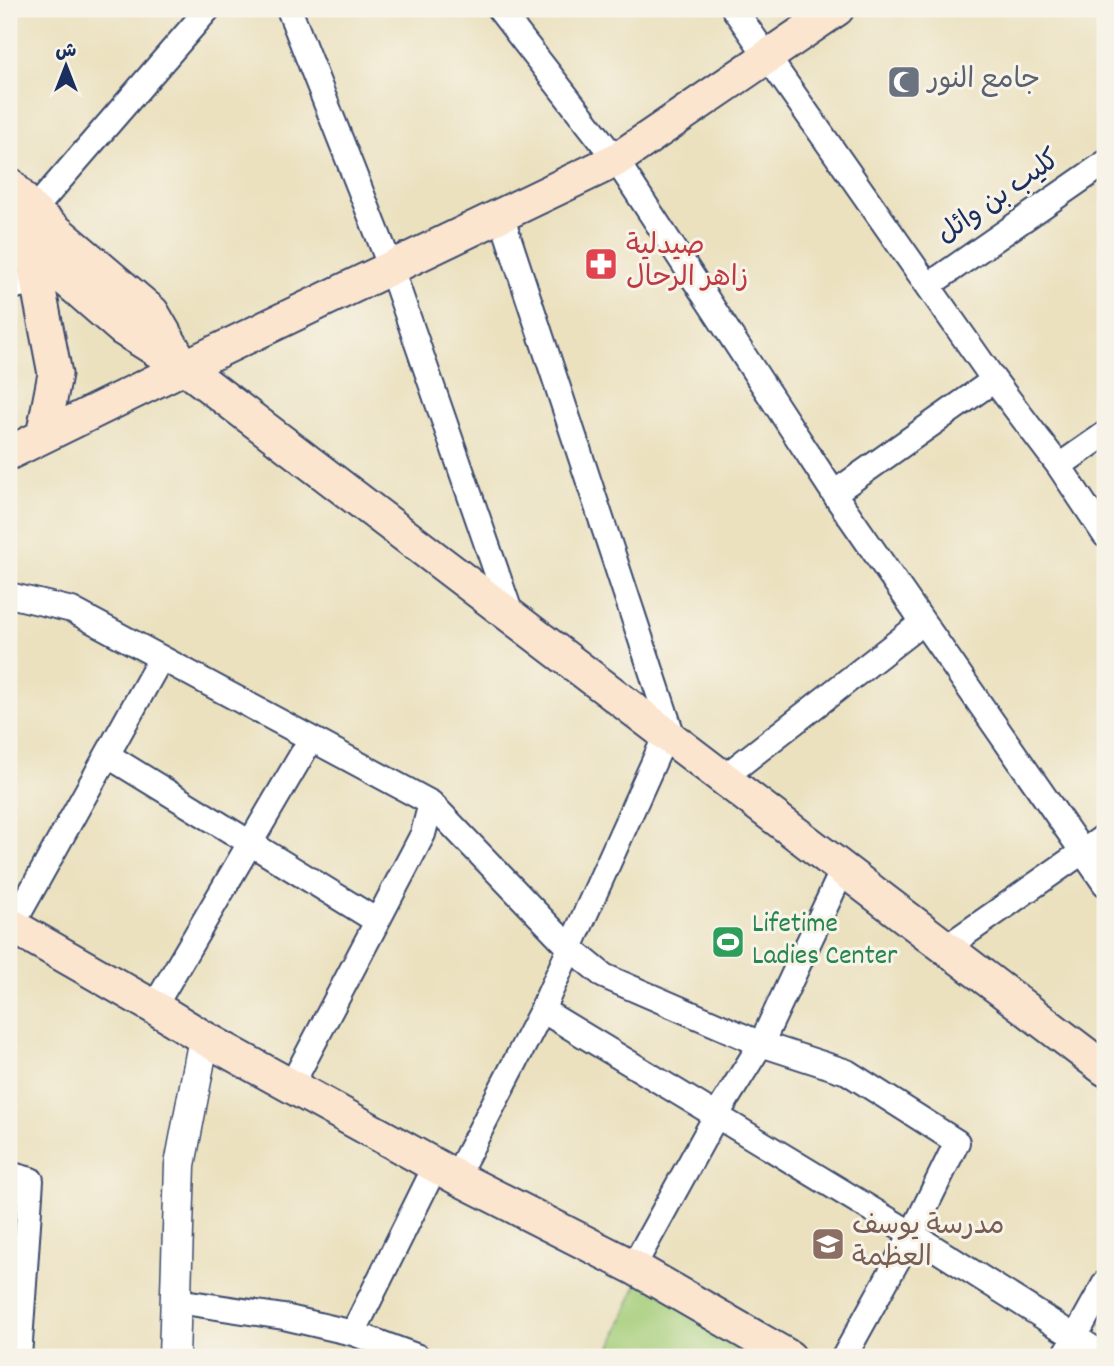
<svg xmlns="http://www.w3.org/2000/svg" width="1114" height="1366" font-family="Dekko,'Playpen Sans Arabic',sans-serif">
  <rect width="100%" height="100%" fill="#f7f3e8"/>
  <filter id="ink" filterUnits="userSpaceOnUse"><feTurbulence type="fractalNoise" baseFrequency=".0143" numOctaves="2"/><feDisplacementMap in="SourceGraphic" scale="14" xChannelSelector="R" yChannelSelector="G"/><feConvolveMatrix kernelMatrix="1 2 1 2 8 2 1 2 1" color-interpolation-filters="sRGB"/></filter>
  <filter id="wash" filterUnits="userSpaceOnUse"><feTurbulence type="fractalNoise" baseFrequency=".00686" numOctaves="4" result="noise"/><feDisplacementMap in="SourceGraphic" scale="28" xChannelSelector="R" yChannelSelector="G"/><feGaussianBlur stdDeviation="1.57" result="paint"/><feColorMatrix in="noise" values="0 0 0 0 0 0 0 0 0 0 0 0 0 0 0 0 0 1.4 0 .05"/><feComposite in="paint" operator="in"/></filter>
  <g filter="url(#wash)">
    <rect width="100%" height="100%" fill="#ebe1bf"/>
    <!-- green -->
    <path fill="#a4cd78" stroke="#607e6b" stroke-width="2" d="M640 1276 769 1357H607Z"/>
  </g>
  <g filter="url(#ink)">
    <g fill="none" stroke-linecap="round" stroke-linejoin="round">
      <defs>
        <path id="minor" d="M289 9 391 268 512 617
          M499 9 616 160 839 501 1105 884
          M734 9 994 380 1059 466 1105 535
          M33 211 208 9
          M501 215 674 740
          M929 285 1105 163
          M9 288 38 280
          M1059 466 1105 434
          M834 493 994 380
          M9 595 72 610 431 803 570 948 604 976 761 1044 847 1072 957 1142 912 1234 844 1357
          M107 755 377 921
          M723 778 923 622
          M12 926 161 658
          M945 948 1105 836
          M154 1007 311 739
          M542 1010 912 1234 1105 1356
          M291 1086 423 834 431 803
          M9 1174 31 1180 19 1357
          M456 1177 542 1010 666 735
          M633 1267 716 1116 761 1044 843 869
          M177 1301 284 1317 353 1333 418 1357
          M353 1333 436 1165
          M1064 1357 1105 1283"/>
        <path id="tertiary" d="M174 1357 180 1165 204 1038"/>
        <path id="secondary" d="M9 184 33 211 152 312 181 362
          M9 226 31 249 123 329 184 367 1105 1069
          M31 249 55 374 43 436
          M9 453 203 358 616 160 837 9
          M9 924 154 1007 204 1038 456 1177 633 1267 789 1357"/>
      </defs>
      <!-- minor casing -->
      <use href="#minor" stroke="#3a4a6d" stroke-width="28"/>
      <!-- tertiary casing -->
      <use href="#tertiary" stroke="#3a4a6d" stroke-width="33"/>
      <!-- secondary casing -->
      <use href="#secondary" stroke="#3a4a6d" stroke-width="37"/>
      <!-- minor -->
      <use href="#minor" stroke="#fff" stroke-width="24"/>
      <!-- tertiary -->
      <use href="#tertiary" stroke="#fff" stroke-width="30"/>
      <!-- secondary -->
      <use href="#secondary" stroke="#fbe5cf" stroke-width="33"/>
    </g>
  </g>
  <!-- icons -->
  <defs>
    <symbol id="mosque-square" viewBox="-11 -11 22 22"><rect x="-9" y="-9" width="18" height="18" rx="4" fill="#6b7280" stroke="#f7f3e8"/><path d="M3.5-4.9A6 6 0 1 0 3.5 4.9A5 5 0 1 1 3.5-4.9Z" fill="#fff"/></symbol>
    <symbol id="pharmacy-square" viewBox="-11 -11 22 22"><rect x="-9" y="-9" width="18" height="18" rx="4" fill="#e0444e" stroke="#f7f3e8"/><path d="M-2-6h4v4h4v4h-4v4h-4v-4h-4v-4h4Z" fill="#fff"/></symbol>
    <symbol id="stadium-square" viewBox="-11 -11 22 22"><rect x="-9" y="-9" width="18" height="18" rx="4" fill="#2e9e5b" stroke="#f7f3e8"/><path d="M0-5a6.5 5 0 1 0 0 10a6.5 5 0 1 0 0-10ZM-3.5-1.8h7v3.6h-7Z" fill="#fff"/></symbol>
    <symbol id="school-square" viewBox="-11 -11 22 22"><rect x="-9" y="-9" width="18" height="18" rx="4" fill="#8d6e63" stroke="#f7f3e8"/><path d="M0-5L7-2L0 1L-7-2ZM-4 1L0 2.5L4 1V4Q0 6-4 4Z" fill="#fff"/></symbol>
  </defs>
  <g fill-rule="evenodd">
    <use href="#mosque-square" x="885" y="63" width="38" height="38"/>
    <use href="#pharmacy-square" x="582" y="245" width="38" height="38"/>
    <use href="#stadium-square" x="709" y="923" width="38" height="38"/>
    <use href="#school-square" x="809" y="1225" width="38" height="38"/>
  </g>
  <g text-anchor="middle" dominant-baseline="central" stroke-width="6" stroke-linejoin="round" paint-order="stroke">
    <!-- worship labels -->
    <g font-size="28" fill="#5b616d" stroke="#f7f3e8" text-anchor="start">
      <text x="928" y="82">جامع النور</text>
    </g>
    <!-- street labels -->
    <g font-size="28" fill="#1b2f5e" stroke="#f7f3e8">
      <text transform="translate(1000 199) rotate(-35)">كليب بن وائل</text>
    </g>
    <!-- health labels -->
    <g font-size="28" fill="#be3a42" stroke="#f7f3e8" text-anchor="start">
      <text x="626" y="248">صيدلية<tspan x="626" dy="32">زاهر الرحال</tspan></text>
    </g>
    <!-- leisure labels -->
    <g font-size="28" fill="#27864d" stroke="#f7f3e8" text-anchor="start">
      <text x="752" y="926">Lifetime<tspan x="752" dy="32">Ladies Center</tspan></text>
    </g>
    <!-- education labels -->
    <g font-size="28" fill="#785e54" stroke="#f7f3e8" text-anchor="start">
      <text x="852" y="1228">مدرسة يوسف<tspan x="852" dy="32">العظمة</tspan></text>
    </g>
  </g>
  <!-- margin -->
  <rect width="1114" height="1366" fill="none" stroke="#f7f3e8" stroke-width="35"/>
  <!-- north arrow -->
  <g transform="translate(66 66)" stroke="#f7f3e8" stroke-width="5" paint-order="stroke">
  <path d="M0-5L12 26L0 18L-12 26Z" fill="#1b2f5e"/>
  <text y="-10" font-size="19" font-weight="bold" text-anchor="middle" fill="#1b2f5e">ش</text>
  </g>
</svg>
